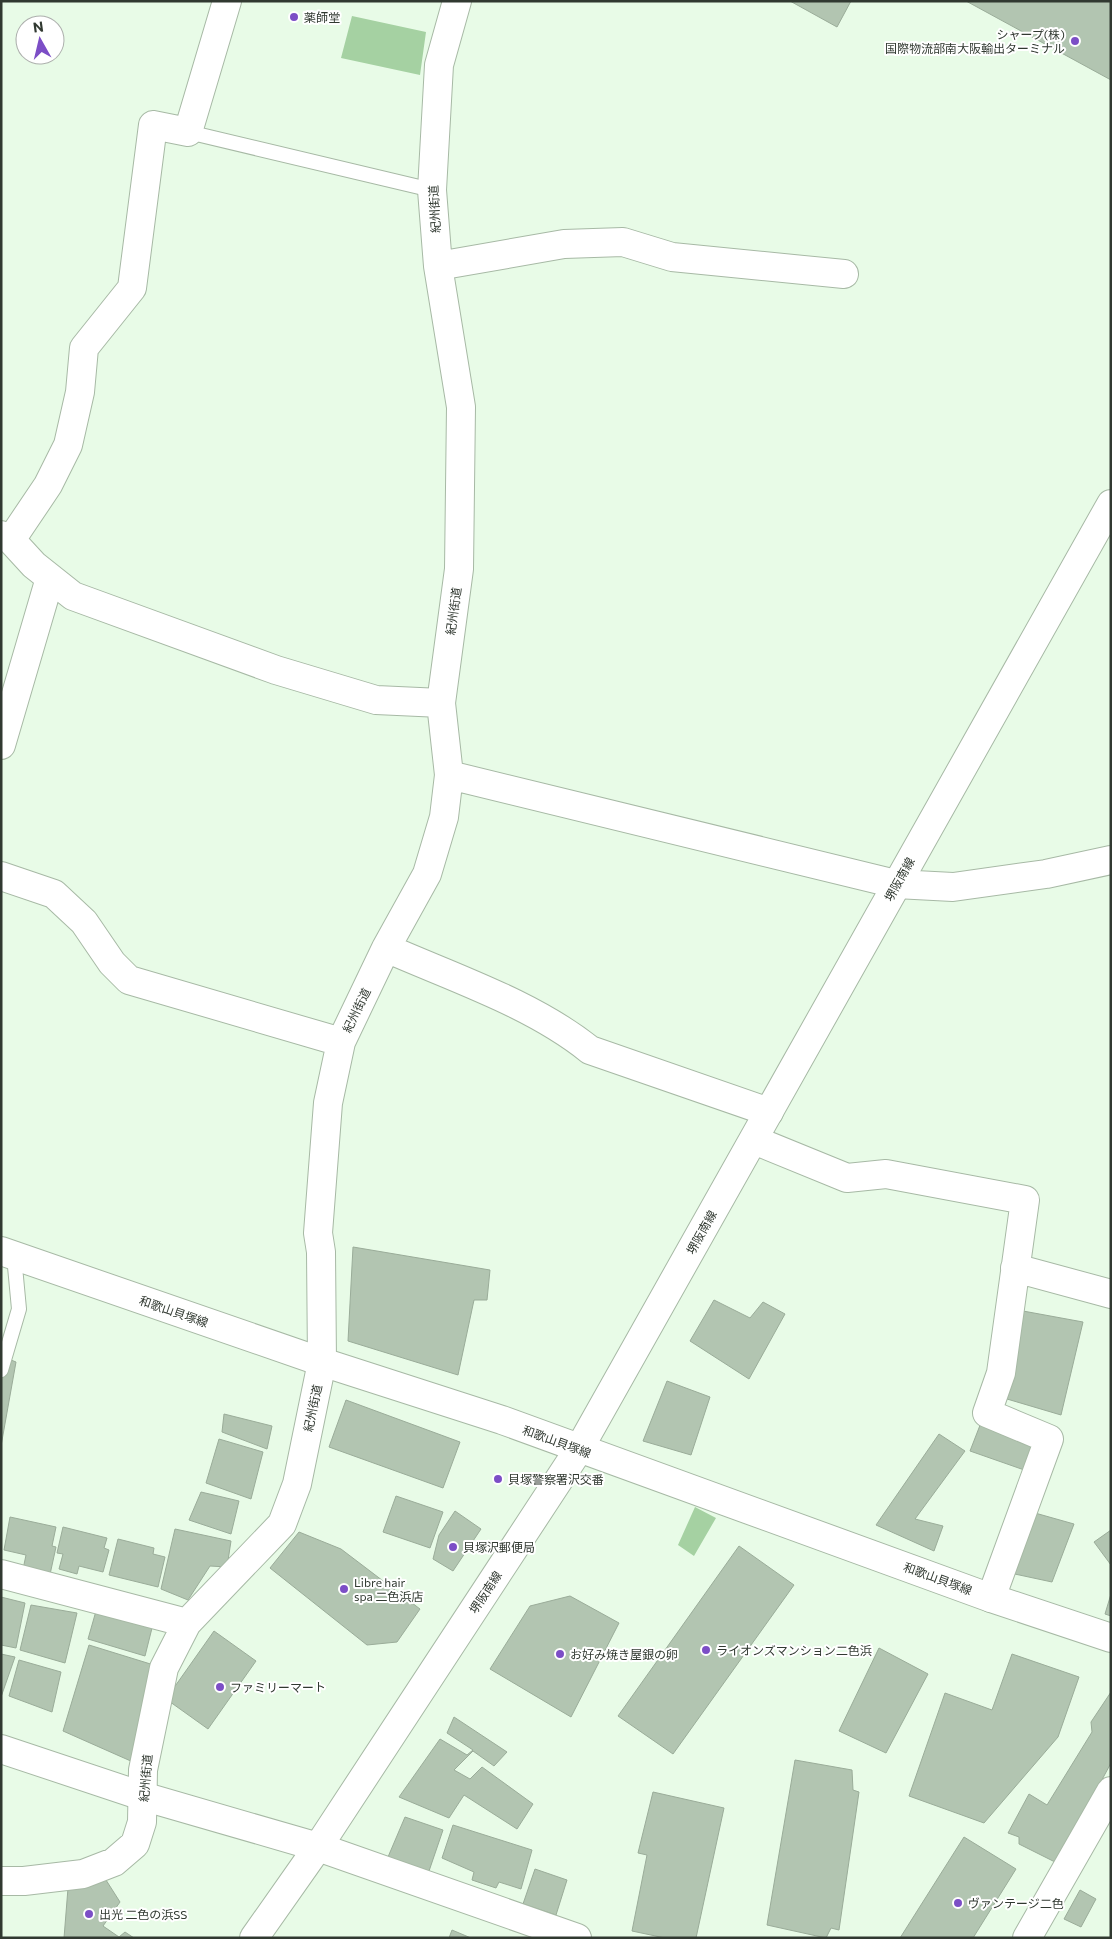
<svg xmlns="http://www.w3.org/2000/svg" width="1112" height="1939" font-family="Commissioner,'Noto Sans JP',sans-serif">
  <rect width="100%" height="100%" fill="#e8fbe7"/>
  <!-- green -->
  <path fill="#a5d1a2" d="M352 16 426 32 420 75 341 58Z
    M695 1507 716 1518 694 1556 678 1545Z"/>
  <!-- building -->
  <path fill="#b2c5b1" stroke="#9aac99" d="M790 1H851L837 27Z
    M966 1H1111V80Z
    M353 1247 490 1270 487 1300H474L458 1375 348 1341Z
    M714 1300 750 1318 763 1302 785 1314 749 1379 690 1341Z
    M1023 1311 1083 1322 1061 1415 1007 1399Z
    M1 1356 16 1362 1 1446Z
    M667 1381 710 1397 691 1455 643 1441Z
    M346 1400 460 1442 443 1488 329 1447Z
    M224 1414 272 1426 267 1449 222 1432Z
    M984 1415 1041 1438 1030 1472 970 1451Z
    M939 1434 965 1451 915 1519 943 1526 934 1551 876 1525Z
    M219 1439 263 1452 251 1499 206 1483Z
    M201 1492 239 1501 231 1534 189 1520Z
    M396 1496 443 1512 430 1548 383 1532Z
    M455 1511 481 1529 453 1571 433 1559 439 1535Z
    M1035 1513 1074 1524 1052 1582 1010 1573Z
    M10 1517 56 1527 52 1546 56 1547 49 1579 22 1574 26 1555 4 1550Z
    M63 1527 107 1538 104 1548 109 1550 103 1572 79 1566 77 1574 59 1569 63 1554 57 1553Z
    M175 1529 231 1541 227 1567 210 1566 188 1600 161 1589Z
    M1111 1530V1565L1094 1542Z
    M299 1532 341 1549 420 1609 397 1642 367 1645 270 1568Z
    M118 1539 154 1548 153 1554 165 1557 158 1587 109 1575Z
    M739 1546 794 1585 673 1754 618 1716Z
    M1111 1594V1616L1105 1614Z
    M570 1596 619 1623 571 1717 490 1669 530 1606Z
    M1 1597 25 1603 16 1648 1 1645Z
    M31 1605 77 1613 65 1663 20 1650Z
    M96 1611 152 1628 145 1656 88 1639Z
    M214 1631 256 1661 208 1729 166 1699Z
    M89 1645 157 1666 133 1762 63 1731Z
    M879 1648 928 1674 886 1753 839 1731Z
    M1 1654 15 1657 1 1697Z
    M1012 1654 1079 1677 1058 1737 984 1823 909 1796 945 1693 992 1710Z
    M19 1660 61 1672 52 1712 9 1696Z
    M1111 1692V1763L1057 1863 1019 1844V1837L1008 1833 1029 1794 1047 1805 1092 1732 1091 1722Z
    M454 1717 507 1752 494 1766 473 1751 454 1770 470 1779 482 1767 533 1804 517 1829 464 1795 449 1818 399 1797 440 1739 467 1755 473 1750 447 1733Z
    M795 1760 852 1770 853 1790 859 1792 839 1930 831 1928 826 1938 767 1925Z
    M653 1792 724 1808 696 1938H665L632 1931 647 1855 638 1853Z
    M405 1817 443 1830 428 1874 388 1857Z
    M453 1825 532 1850 521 1889 499 1882 496 1888 472 1880 474 1872 442 1858Z
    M964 1837 1016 1869 973 1938H900Z
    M535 1869 567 1880 556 1915 523 1904Z
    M106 1880 120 1902 103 1926 119 1937 125 1932 134 1938H64L68 1888Z
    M1080 1890 1096 1899 1081 1927 1064 1919Z
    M452 1930 471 1938H449Z"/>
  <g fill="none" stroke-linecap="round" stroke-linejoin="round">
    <defs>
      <path id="service" d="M188 132 432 190
        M1 1370 19 1309 14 1256"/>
      <path id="minor" d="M438 266 564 244 623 242 672 257 844 274
        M1 535 11 540 34 565 73 596 276 670 376 700 441 703
        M11 540 48 485 68 445 80 392 84 348 132 288 153 125 188 132 227 1
        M1 745 50 578
        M449 775 896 884 953 887 1046 874 1111 860
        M1 876 54 894 84 922 112 963 129 980 341 1042
        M386 948C454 978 533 1004 590 1050L769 1112
        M754 1140 847 1178 886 1174 1025 1200 1001 1373 987 1413 1049 1439 991 1598
        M1015 1268 1111 1294
        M1 1574 187 1623
        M1 1881H24L83 1874 114 1862 135 1844 142 1822 143 1770 164 1668 187 1623 282 1524 297 1484 322 1362 321 1252 318 1233 328 1103 341 1042 386 948 427 874 444 817 449 775 441 703 459 569 461 407 438 266 432 190 439 65 457 1"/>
      <path id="tertiary" d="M1 1749 142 1796 318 1847 577 1938
        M1027 1938 1111 1791"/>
      <path id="secondary" d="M254 1938 318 1847 579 1449 1111 504"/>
      <path id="primary" d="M1 1251 322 1362 502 1420 991 1598 1111 1638"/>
    </defs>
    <!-- service casing -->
    <use href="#service" stroke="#a7b9a5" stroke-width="16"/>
    <!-- minor casing -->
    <use href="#minor" stroke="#a7b9a5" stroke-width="30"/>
    <!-- tertiary casing -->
    <use href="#tertiary" stroke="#a7b9a5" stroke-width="30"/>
    <!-- secondary casing -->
    <use href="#secondary" stroke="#a7b9a5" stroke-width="30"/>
    <!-- primary casing -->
    <use href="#primary" stroke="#a7b9a5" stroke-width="30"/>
    <!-- service -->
    <use href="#service" stroke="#fff" stroke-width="14"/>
    <!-- minor -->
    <use href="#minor" stroke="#fff" stroke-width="28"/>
    <!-- tertiary -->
    <use href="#tertiary" stroke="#fff" stroke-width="28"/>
    <!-- secondary -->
    <use href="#secondary" stroke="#fff" stroke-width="28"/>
    <!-- primary -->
    <use href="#primary" stroke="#fff" stroke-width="28"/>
  </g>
  <!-- markers -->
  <g fill="#7c4ec6" stroke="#fff" stroke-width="2">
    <circle cx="294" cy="17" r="5"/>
    <circle cx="1075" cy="41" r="5"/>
    <circle cx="498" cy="1479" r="5"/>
    <circle cx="453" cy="1547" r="5"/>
    <circle cx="344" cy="1589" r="5"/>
    <circle cx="706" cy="1650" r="5"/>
    <circle cx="560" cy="1654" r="5"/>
    <circle cx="220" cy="1687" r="5"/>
    <circle cx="958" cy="1903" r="5"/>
    <circle cx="89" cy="1914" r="5"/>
  </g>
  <g text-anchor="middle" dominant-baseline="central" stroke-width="4" stroke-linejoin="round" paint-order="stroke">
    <!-- poi labels -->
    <g font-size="12" fill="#313931" stroke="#fff" text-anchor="start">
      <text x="304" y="17">薬師堂</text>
      <text x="1065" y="34" text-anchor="end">シャープ(株)<tspan x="1065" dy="14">国際物流部南大阪輸出ターミナル</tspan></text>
      <text x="508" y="1479">貝塚警察署沢交番</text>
      <text x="463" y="1547">貝塚沢郵便局</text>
      <text x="354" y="1582">Libre hair<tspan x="354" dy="14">spa 二色浜店</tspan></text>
      <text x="716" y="1650">ライオンズマンション二色浜</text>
      <text x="570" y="1654">お好み焼き屋銀の卵</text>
      <text x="230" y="1687">ファミリーマート</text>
      <text x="968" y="1903">ヴァンテージ二色</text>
      <text x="99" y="1914">出光 二色の浜SS</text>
    </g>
    <!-- street labels -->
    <g font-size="12" fill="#313931" stroke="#fff">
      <text transform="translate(434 209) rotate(-93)">紀州街道</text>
      <text transform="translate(453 611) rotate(-82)">紀州街道</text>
      <text transform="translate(899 879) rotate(-61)">堺阪南線</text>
      <text transform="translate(356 1010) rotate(-64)">紀州街道</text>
      <text transform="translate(701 1232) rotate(-61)">堺阪南線</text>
      <text transform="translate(174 1311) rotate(19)">和歌山貝塚線</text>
      <text transform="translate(312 1408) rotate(-78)">紀州街道</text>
      <text transform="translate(557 1441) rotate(20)">和歌山貝塚線</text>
      <text transform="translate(938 1578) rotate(20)">和歌山貝塚線</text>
      <text transform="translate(485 1592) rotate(-57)">堺阪南線</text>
      <text transform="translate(145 1778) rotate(-85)">紀州街道</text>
    </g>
  </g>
  <!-- border -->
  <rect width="1112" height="1939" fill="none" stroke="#313931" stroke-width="5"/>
  <!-- north arrow -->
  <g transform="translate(40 40) rotate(352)"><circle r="24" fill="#ffffff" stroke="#adb0ad"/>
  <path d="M0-4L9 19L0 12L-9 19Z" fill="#7c4ec6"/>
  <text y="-8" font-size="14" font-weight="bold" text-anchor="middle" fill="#313931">N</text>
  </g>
</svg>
